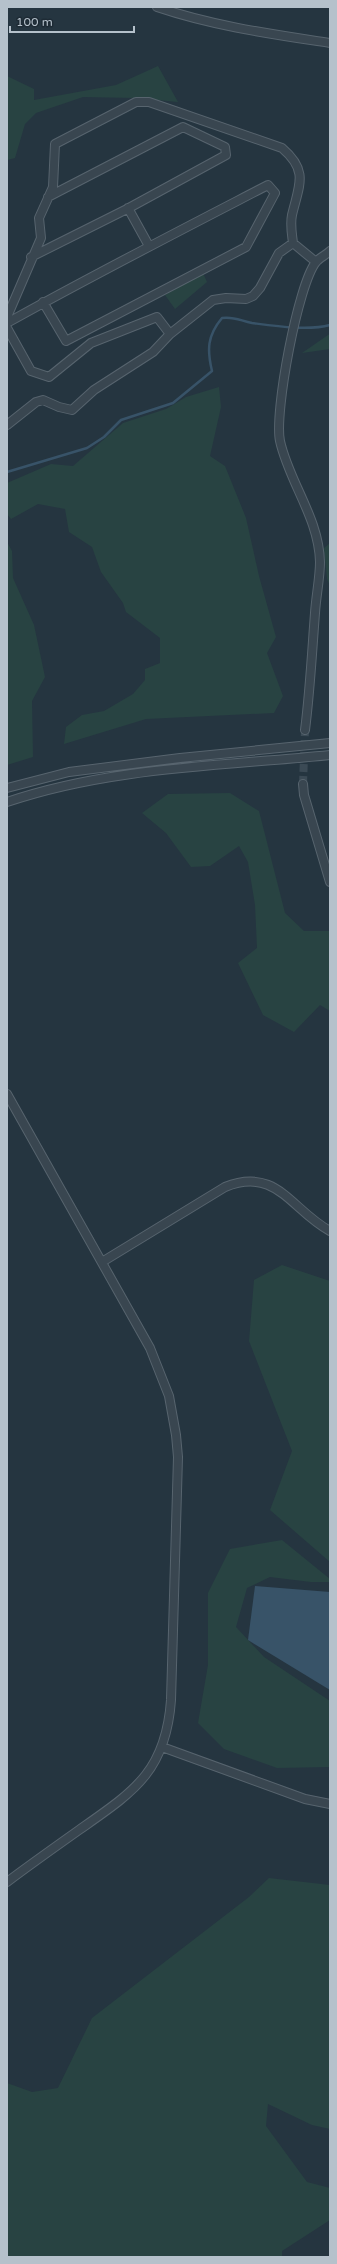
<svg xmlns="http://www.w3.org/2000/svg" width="337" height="2264" font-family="'Varela Round',sans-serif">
  <rect width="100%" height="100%" fill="#253540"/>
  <!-- green -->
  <path fill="#284342" d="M158 66 178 102 135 98 83 97 36 113 25 124 15 158 7 160V76L34 89V100L116 85Z
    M203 273 207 282 175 309 165 295Z
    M330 334V349L302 353 328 335Z
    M219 387 221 407 210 456 225 466 246 518 259 576 276 637 267 653 283 696 274 713 146 719 64 744 66 727 82 715 104 711 133 694 145 680V669L160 663V638L126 612 123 603 101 572 92 547 69 532 65 509 38 504 11 519 7 514V483L51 464 73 466 123 423 166 409 186 397Z
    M7 542 12 551 13 578 34 625 45 677 32 701 33 757 7 765Z
    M330 543V586L327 579 324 548Z
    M230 793 259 811 285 913 304 931H330V1011L320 1005 294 1032 263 1015 238 963 257 948 255 905 248 862 239 846 210 866 191 867 166 833 142 813 168 794Z
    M282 1265 330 1281V1562L270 1510 292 1451 249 1341 254 1280Z
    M282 1540 330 1579V1582H311L270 1577 247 1588 236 1627 264 1657 330 1701V1767L277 1768 224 1749 198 1723 208 1665V1593L230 1549Z
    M269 1878 330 1885V2129L312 2125 268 2104 266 2126 307 2182 330 2188V2220L282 2251V2257H7V2083L32 2092 58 2088 92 2018 249 1897Z"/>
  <!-- water -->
  <path fill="#385368" d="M255 1586 330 1592V1690L248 1640Z"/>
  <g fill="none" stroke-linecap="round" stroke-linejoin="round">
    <!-- stream -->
    <path stroke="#385368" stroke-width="2.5" d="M7 472 87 448 104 437 121 420 173 403 212 371C207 350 207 336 222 318 234 316 241 321 252 323 275 326 308 331 330 325"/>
    <!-- minor-tunnel -->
    <path stroke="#3b4a55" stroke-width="8" stroke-dasharray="8 4" stroke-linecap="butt" d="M303 784 305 730"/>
    <defs>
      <path id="minor" d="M157 7C213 26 271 34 330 43
        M128 208 149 246
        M31 257 127 209 226 155 225 147 183 127 48 197
        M7 317 41 238 39 218 53 187 55 144 136 102H149L282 148C309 171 299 185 292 215 290 225 292 234 293 243L316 262
        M7 323C93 275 181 230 268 185L275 193 246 247 66 341 43 302
        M7 328 31 371 49 377 91 343 157 317 170 334 213 300 226 298 246 299 253 296 260 288 279 253 293 243
        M7 425 36 402 43 400 59 407 72 410 94 390 153 352 170 334
        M305 730C310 691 312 652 315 613 316 596 320 578 320 562 319 518 289 482 280 441 274 413 298 284 316 262 319 258 326 255 330 251
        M303 784 304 795 330 882
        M7 788 69 772 180 758 330 743
        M7 802C110 767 223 766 330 755
        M7 1094 150 1348 169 1396 176 1435 178 1457 171 1700C166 1772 133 1792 79 1830 55 1847 31 1864 7 1882
        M102 1262 225 1187C277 1166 291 1210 330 1231
        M162 1747 305 1799 330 1804"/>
    </defs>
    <!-- minor casing -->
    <use href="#minor" stroke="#57646e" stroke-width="10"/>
    <!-- minor -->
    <use href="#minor" stroke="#394650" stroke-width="8"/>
  </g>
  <!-- border -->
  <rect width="337" height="2264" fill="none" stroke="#b5c1cb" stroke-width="16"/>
  <!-- scale -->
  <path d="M10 26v6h124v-6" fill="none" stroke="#b5c1cb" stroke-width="2"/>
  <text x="16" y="26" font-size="12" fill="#b5c1cb" stroke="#1e2b35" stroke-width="3" paint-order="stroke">100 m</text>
</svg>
